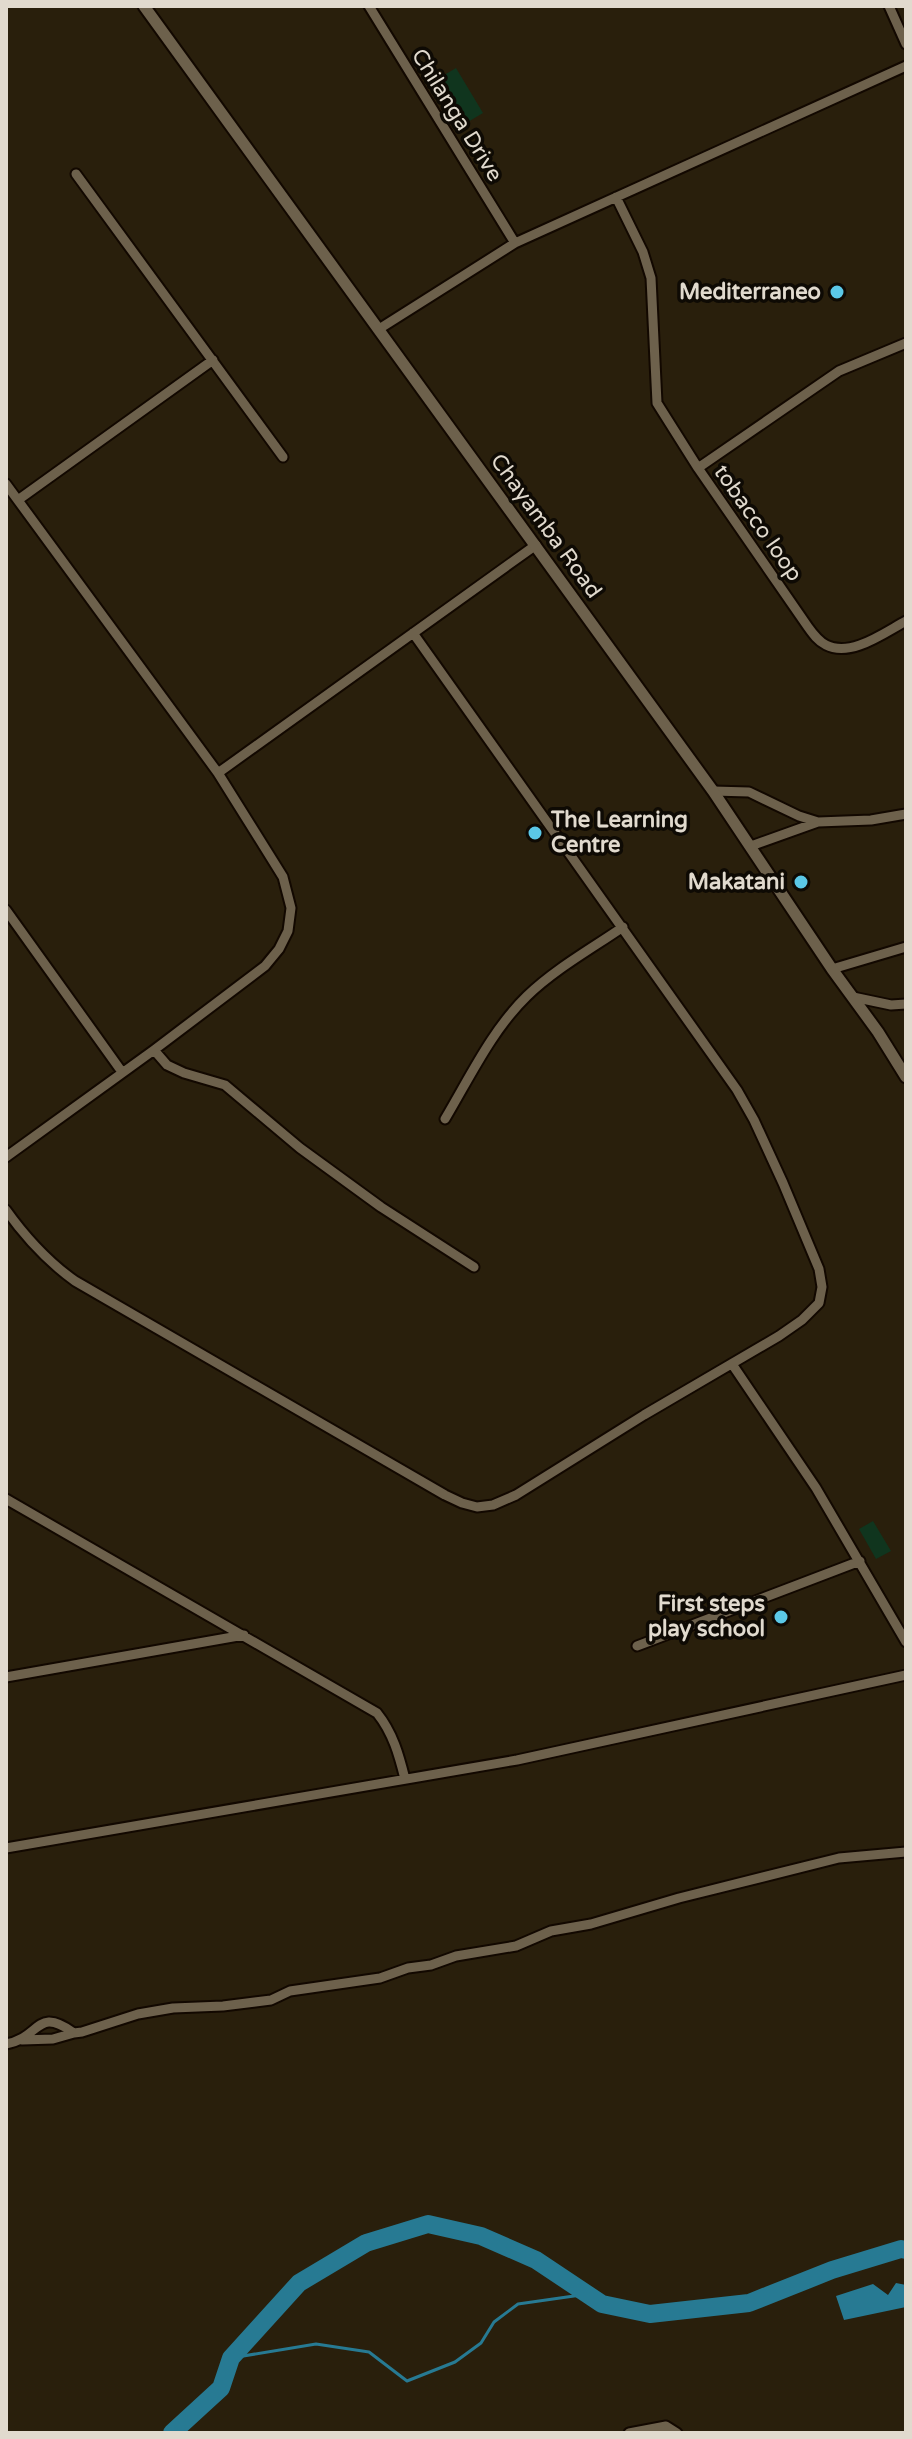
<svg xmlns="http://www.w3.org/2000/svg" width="912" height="2439" font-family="'Varela Round',sans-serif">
  <rect width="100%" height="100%" fill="#291f0c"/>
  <!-- green -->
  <path fill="#10351e" d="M456 68 483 113 456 129 429 84Z
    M873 1521 891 1551 876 1559 859 1529Z"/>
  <!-- water -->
  <path fill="#277a93" d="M896 2283 906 2285V2307L844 2320 836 2296 873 2284 888 2295Z"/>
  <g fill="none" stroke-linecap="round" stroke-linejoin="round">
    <!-- stream -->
    <path stroke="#277a93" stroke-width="3" d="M231 2358 316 2344 369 2352 407 2381 455 2362 481 2343 494 2322 518 2304 588 2294"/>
    <!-- river -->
    <path stroke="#277a93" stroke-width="18" d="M172 2433 221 2388 231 2358 299 2283 366 2243 428 2224 481 2236 536 2260 602 2304 650 2314 749 2303 832 2270 901 2249 906 2250"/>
    <defs>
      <path id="minor" d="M369 6 515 243
        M889 6 906 44
        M76 174 283 457
        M616 197 643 252 651 278 657 403 698 468
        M379 329 515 243 906 66
        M906 343 839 371 698 468 808 627C813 634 818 641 826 645 851 658 885 632 906 621
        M6 484 218 773 283 877 291 908 288 931 279 949 265 966 154 1050 6 1157
        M18 500 213 360
        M218 773 536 545
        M713 791 749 792 799 816 818 822 871 820 906 814
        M751 846 818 822
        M6 910 122 1072
        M832 969 906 947
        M853 997 891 1005 906 1004
        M154 1050 167 1065 184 1073 225 1085 300 1148 381 1207 474 1267
        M445 1119C470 1077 492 1030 527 996 555 969 591 949 623 927
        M6 1210C26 1238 47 1261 75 1281L445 1495 462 1503 477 1507 493 1505 516 1495 644 1415 779 1336 802 1320 819 1303 822 1287 819 1269 783 1183 754 1120 737 1090 413 633
        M732 1364 816 1488 906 1642
        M6 1499 377 1713C393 1733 399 1755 405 1779
        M637 1646 860 1561
        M6 1677 244 1635
        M6 1848 517 1760 906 1675
        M22 2040 53 2039 74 2033
        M6 2044C41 2038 36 2005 74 2033L82 2032 138 2014 173 2008 223 2006 271 2000 290 1991 380 1978 408 1968 431 1965 456 1956 516 1946 551 1931 591 1924 679 1898 839 1858 906 1852
        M629 2433 666 2426 677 2433"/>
      <path id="tertiary" d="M144 6 713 791 832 969 878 1032 906 1077"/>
    </defs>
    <!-- minor casing -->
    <use href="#minor" stroke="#120800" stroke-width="13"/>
    <!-- tertiary casing -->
    <use href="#tertiary" stroke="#120800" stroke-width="15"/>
    <!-- minor -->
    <use href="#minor" stroke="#6d614c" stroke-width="9"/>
    <!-- tertiary -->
    <use href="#tertiary" stroke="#6d614c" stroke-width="11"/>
  </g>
  <!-- markers -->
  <g fill="#5bc8e7" stroke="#0e0a04" stroke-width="3">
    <circle cx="837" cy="292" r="8"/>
    <circle cx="535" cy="833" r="8"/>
    <circle cx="801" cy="882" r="8"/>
    <circle cx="781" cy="1617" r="8"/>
  </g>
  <g text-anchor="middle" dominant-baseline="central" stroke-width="7" stroke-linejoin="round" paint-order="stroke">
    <!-- street labels -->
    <g font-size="22" fill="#e1dace" stroke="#0e0a04">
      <text transform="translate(457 115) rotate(58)">Chilanga Drive</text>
      <text transform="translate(758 523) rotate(55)">tobacco loop</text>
      <text transform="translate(546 526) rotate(54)">Chayamba Road</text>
    </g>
    <!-- poi labels -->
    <g font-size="22" font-weight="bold" fill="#e1dace" stroke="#0e0a04" text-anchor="end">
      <text x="821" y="292">Mediterraneo</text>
      <text x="551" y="820" text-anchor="start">The Learning<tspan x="551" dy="25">Centre</tspan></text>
      <text x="785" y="882">Makatani</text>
      <text x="765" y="1604">First steps<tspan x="765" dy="25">play school</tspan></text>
    </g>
  </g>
  <!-- border -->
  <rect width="912" height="2439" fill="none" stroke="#e1dace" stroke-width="16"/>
</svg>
